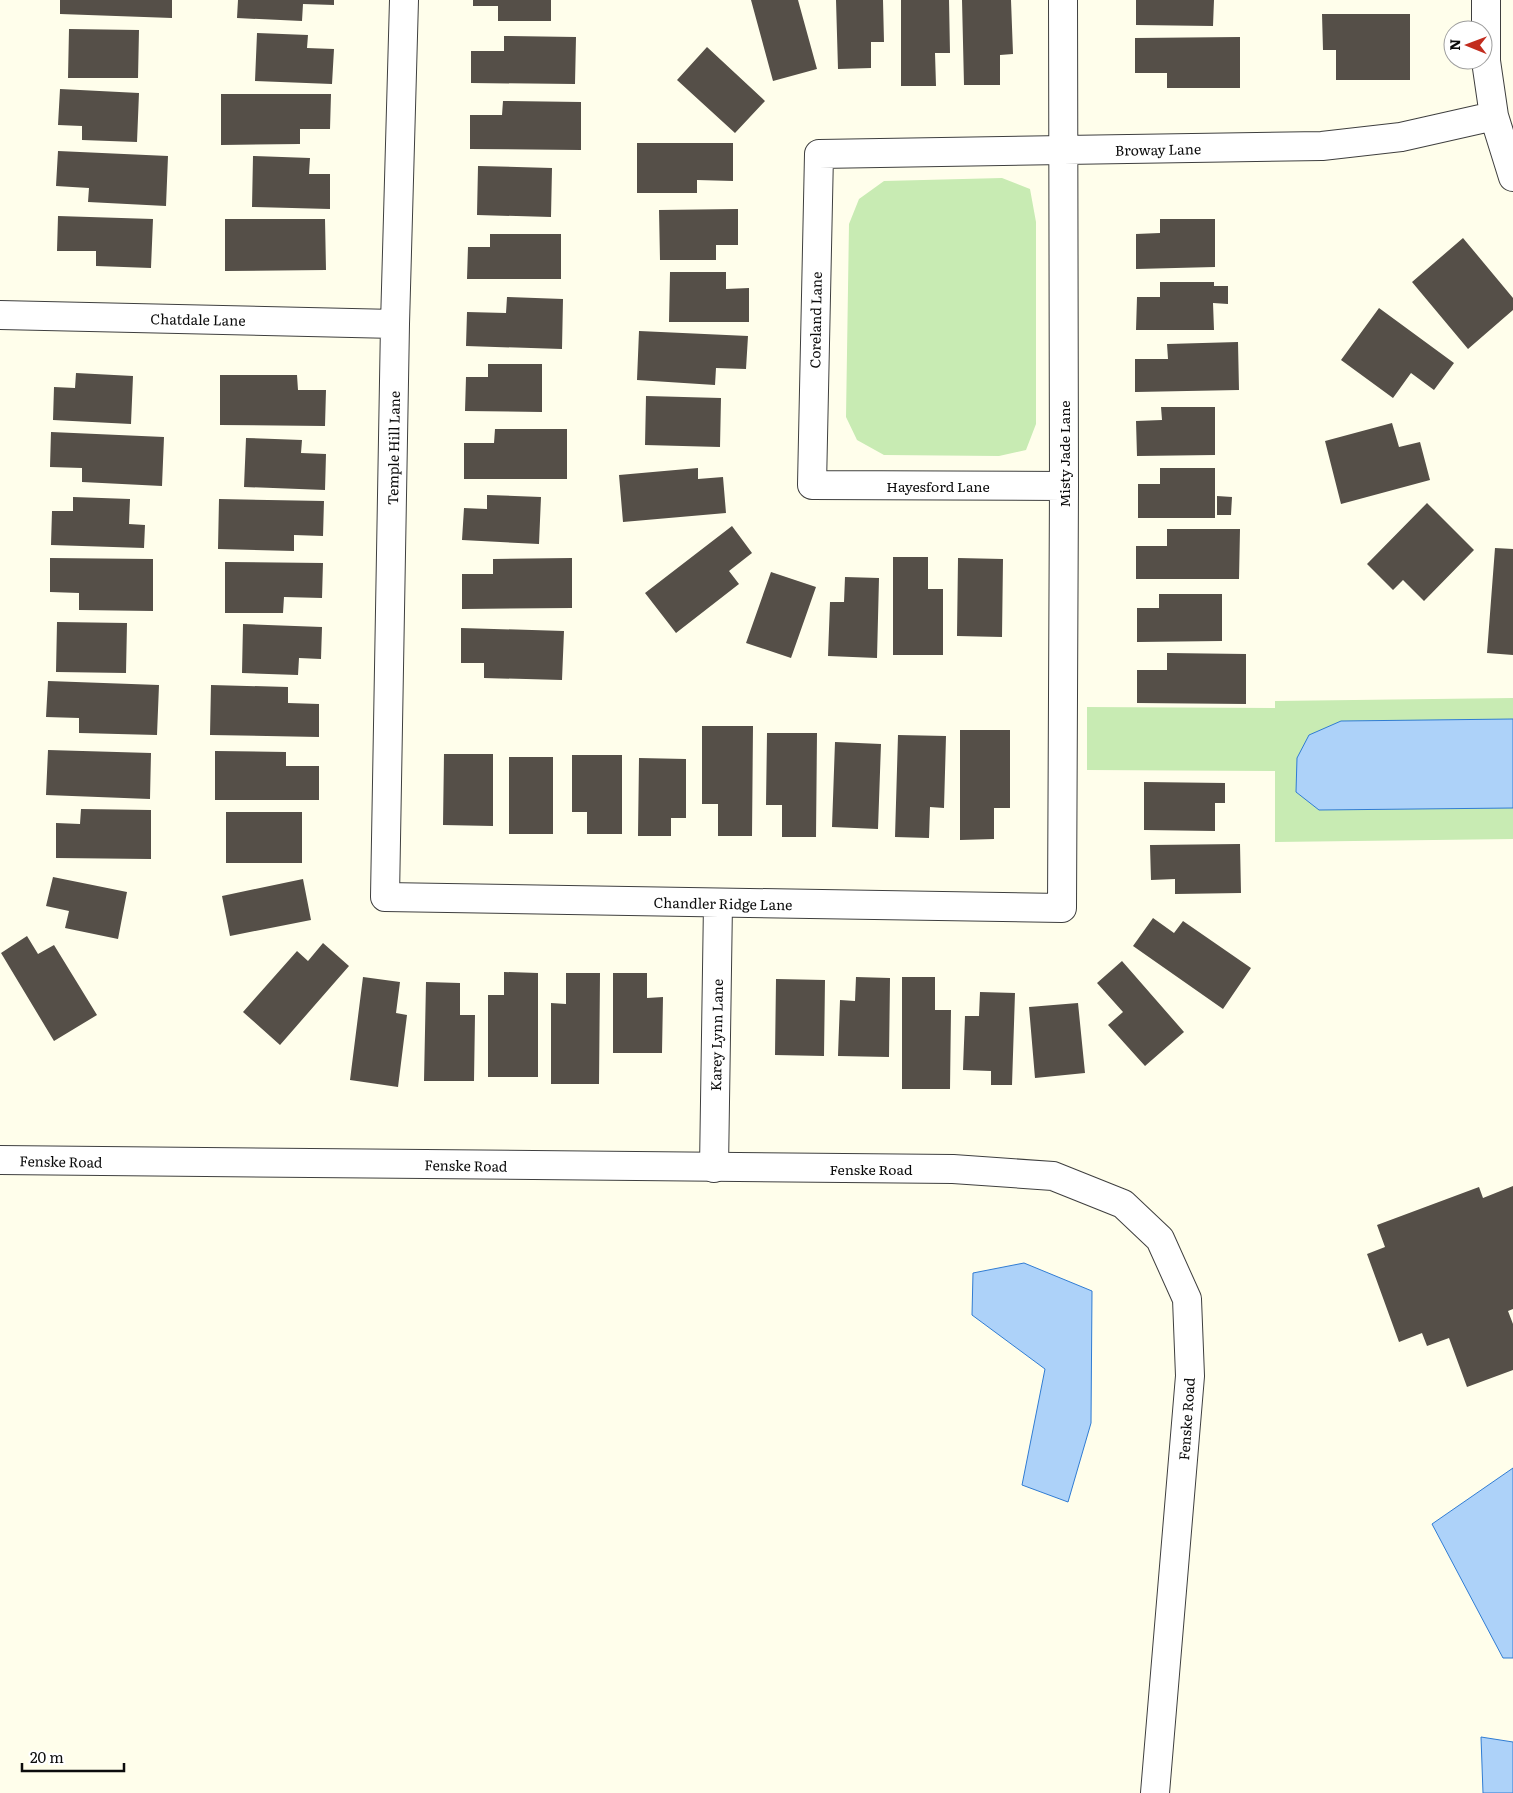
<svg xmlns="http://www.w3.org/2000/svg" width="1513" height="1793" font-family="Literata,serif">
  <rect width="100%" height="100%" fill="#fffeeb"/>
  <!-- green -->
  <path fill="#c8ebb3" d="M1002 178 1030 189 1036 222V424L1026 450 999 456 884 455 857 440 846 417 849 224 859 199 884 181Z
    M1513 698V839L1275 842V771L1087 770V707L1275 708V701Z"/>
  <!-- water -->
  <path fill="#add2f9" stroke="#307cd3" d="M1513 719V808L1319 810 1296 792 1297 758 1309 735 1341 721Z
    M1024 1263 1092 1291 1091 1423 1068 1502 1022 1485 1045 1369 972 1315 973 1273Z
    M1513 1468V1658H1503L1432 1524Z
    M1481 1737 1513 1742V1793H1483Z"/>
  <!-- building -->
  <path fill="#554f48" d="M60 0H172V18L60 14Z
    M238 0H334V5L303 4 302 21 237 18Z
    M473 0H551V21H498V6H473Z
    M751 0H798L817 69 773 81Z
    M836 0H883L884 42H871V68L838 69Z
    M901 0H949L950 53H935L936 86H901Z
    M962 0H1011L1013 54 1000 55V85H964Z
    M1136 0H1214L1213 26 1136 25Z
    M1322 14H1410V80H1336V50H1323Z
    M69 29 139 30 138 78H68Z
    M257 33 308 35 307 48 334 49 332 84 255 81Z
    M504 36 576 37 575 84 471 83V51H504Z
    M1240 37V88H1167V73H1135V38Z
    M707 47 765 101 735 133 677 80Z
    M60 89 139 93 137 142 82 140V126L58 125Z
    M221 94H331L330 129H300V144L221 145Z
    M503 101 581 102V150L470 149V115H502Z
    M637 143H733V181L697 180V193H637Z
    M58 151 168 156 166 206 88 202 89 188 56 186Z
    M253 156 310 158 309 174H330V209L252 207Z
    M478 166 552 168 551 217 477 215Z
    M738 209V245H716V260H660L659 210Z
    M58 216 153 219 151 268 96 266V251H57Z
    M225 219H325L326 270 225 271Z
    M1160 219H1215V267L1136 269V234L1160 233Z
    M490 234H561V279H467L468 247H490Z
    M1463 238 1513 298V310L1468 349 1412 282Z
    M670 272H726V289L749 288V322H669Z
    M1160 282H1214V286H1228V304L1213 303 1214 330H1136L1137 297H1160Z
    M507 297 563 299 562 349 466 346 467 312 506 313Z
    M1379 308 1454 363 1434 390 1411 373 1393 398 1341 360Z
    M639 331 748 336 746 369 716 368 715 385 637 380Z
    M1238 342 1239 390 1135 392V359H1168L1167 344Z
    M488 364H542V412L465 411 466 377H488Z
    M76 373 133 376 131 424 53 420 54 387 75 388Z
    M220 375H297L298 390H326L325 426 220 425Z
    M646 396 721 398 720 447 645 445Z
    M1161 407H1215V455L1137 456 1136 421 1162 420Z
    M1392 423 1399 447 1420 442 1430 480 1341 504 1325 441Z
    M495 429H567V479H464V443H494Z
    M51 432 164 437 162 486 82 482V468L50 467Z
    M246 438 302 440 301 453 326 454 325 490 244 487Z
    M698 468V479L723 477 726 513 623 522 619 475Z
    M1160 468H1215V518H1138V484H1160Z
    M487 495 541 497 539 544 462 540 464 508 487 509Z
    M1217 496 1232 497 1231 515H1217Z
    M73 497 130 499 129 524 145 525 144 548 51 545 52 511H73Z
    M219 499 324 501 323 536 294 535V551L218 549Z
    M1427 503 1474 550 1424 601 1403 580 1393 590 1367 564Z
    M732 526 752 553 729 571 739 584 676 633 645 593Z
    M1167 529H1240L1239 579H1136V546H1167Z
    M1495 548 1513 549V655L1487 653Z
    M893 557H928V589H943V655H893Z
    M50 558 153 559V611L79 610V593L50 592Z
    M572 558V608L462 609V574H493V559Z
    M958 558 1003 559 1002 637 957 636Z
    M225 562 323 563 322 598 284 597 283 613H225Z
    M771 572 816 587 791 658 746 643Z
    M845 577 879 578 877 658 828 656 830 602H844Z
    M1159 594H1222V641L1137 642V608H1159Z
    M57 622 127 623 126 673 56 672Z
    M243 624 322 627 321 659 299 658 298 675 242 673Z
    M461 628 564 631 562 680 484 678V663H461Z
    M1167 653 1246 654V704L1137 703V670H1167Z
    M48 681 159 685 157 735 79 733V718L46 717Z
    M211 685 288 687V703L319 704V737L210 735Z
    M702 726H753L752 836H718V804H702Z
    M960 730H1010V808H994V839L960 840Z
    M767 733H817L816 837H782V805H766Z
    M898 735 946 736 944 808 930 807 929 838 895 837Z
    M835 742 881 744 878 829 832 827Z
    M48 750 151 753 150 799 46 795Z
    M215 751 286 752V766H319V800H215Z
    M444 754H493V826L443 825Z
    M572 755H622V834H587V812H572Z
    M509 757H553V834H509Z
    M639 758 686 759V818H671V836H638Z
    M1144 782 1225 783V803H1215V831L1144 830Z
    M81 809 151 810V859L56 858V823L80 824Z
    M226 812H302V863H226Z
    M1240 844 1241 893 1175 894V879L1151 880 1150 845Z
    M53 877 127 892 118 939 65 928 69 911 46 906Z
    M303 879 311 920 230 936 222 896Z
    M1153 918 1174 933 1183 921 1251 968 1223 1009 1133 946Z
    M27 936 38 954 54 945 97 1015 54 1041 1 953Z
    M323 943 349 966 280 1045 243 1012 297 951 308 961Z
    M1122 961 1184 1032 1145 1066 1108 1025 1123 1012 1097 983Z
    M504 972 538 973V1077H488V995H504Z
    M566 973H600L599 1084H551V1003L566 1004Z
    M613 973H647V998L663 997 662 1053H613Z
    M363 977 400 982 396 1013 407 1015 398 1087 350 1080Z
    M856 977 890 978 889 1057 838 1056 840 1000 855 1001Z
    M902 977H935V1010H951L950 1089H902Z
    M776 979 825 980 824 1056 775 1055Z
    M426 982 460 983V1015H475L474 1081H424Z
    M980 992 1015 993 1012 1085H991V1071L963 1070 965 1016H979Z
    M1078 1003 1085 1073 1035 1078 1029 1007Z
    M1513 1186V1309L1508 1311 1513 1324V1370L1467 1387 1449 1338 1427 1346 1422 1333 1399 1342 1367 1254 1385 1247 1377 1225 1479 1187 1483 1198Z"/>
  <g fill="none" stroke-linecap="round" stroke-linejoin="round">
    <defs>
      <path id="minor" d="M404 0 395 324 385 897 1062 908 1064 486 1063 0
        M1486 0V61L1494 116 1513 177
        M0 315 395 324
        M1064 486 812 485 819 154 1322 146 1401 137 1494 116
        M714 1168 718 903"/>
      <path id="tertiary" d="M0 1160 953 1169 1053 1176 1123 1204 1160 1239 1187 1299 1190 1376 1155 1793"/>
    </defs>
    <!-- minor casing -->
    <use href="#minor" stroke="#3f3f3f" stroke-width="30"/>
    <!-- tertiary casing -->
    <use href="#tertiary" stroke="#3f3f3f" stroke-width="30"/>
    <!-- minor -->
    <use href="#minor" stroke="#fff" stroke-width="28"/>
    <!-- tertiary -->
    <use href="#tertiary" stroke="#fff" stroke-width="28"/>
  </g>
  <g text-anchor="middle" dominant-baseline="central" stroke-width="5" stroke-linejoin="round" paint-order="stroke">
    <!-- street labels -->
    <g font-size="14" fill="#0c0c0c" stroke="#fff">
      <text transform="translate(1158 149) rotate(-1)">Broway Lane</text>
      <text transform="translate(198 319) rotate(1)">Chatdale Lane</text>
      <text transform="translate(815 320) rotate(-89)">Coreland Lane</text>
      <text transform="translate(393 448) rotate(-89)">Temple Hill Lane</text>
      <text transform="translate(1064 454) rotate(-90)">Misty Jade Lane</text>
      <text x="938" y="486">Hayesford Lane</text>
      <text transform="translate(723 903) rotate(1)">Chandler Ridge Lane</text>
      <text transform="translate(716 1035) rotate(-89)">Karey Lynn Lane</text>
      <text transform="translate(61 1161) rotate(1)">Fenske Road</text>
      <text transform="translate(466 1165) rotate(1)">Fenske Road</text>
      <text x="871" y="1169">Fenske Road</text>
      <text transform="translate(1186 1419) rotate(-86)">Fenske Road</text>
    </g>
  </g>
  <!-- north arrow -->
  <g transform="translate(1468 45) rotate(271)"><circle r="24" fill="#ffffff" stroke="#9e9e9e"/>
  <path d="M0-4L9 19L0 12L-9 19Z" fill="#c22c1e"/>
  <text y="-8" font-size="14" font-weight="bold" text-anchor="middle" fill="#0c0c0c">N</text>
  </g>
  <!-- scale -->
  <path d="M22 1763v8h102v-8" fill="none" stroke="#0c0c0c" stroke-width="2.5"/>
  <text x="30" y="1763" font-size="15" fill="#0c0c0c" stroke="#ffffff" stroke-width="4" paint-order="stroke">20 m</text>
</svg>
